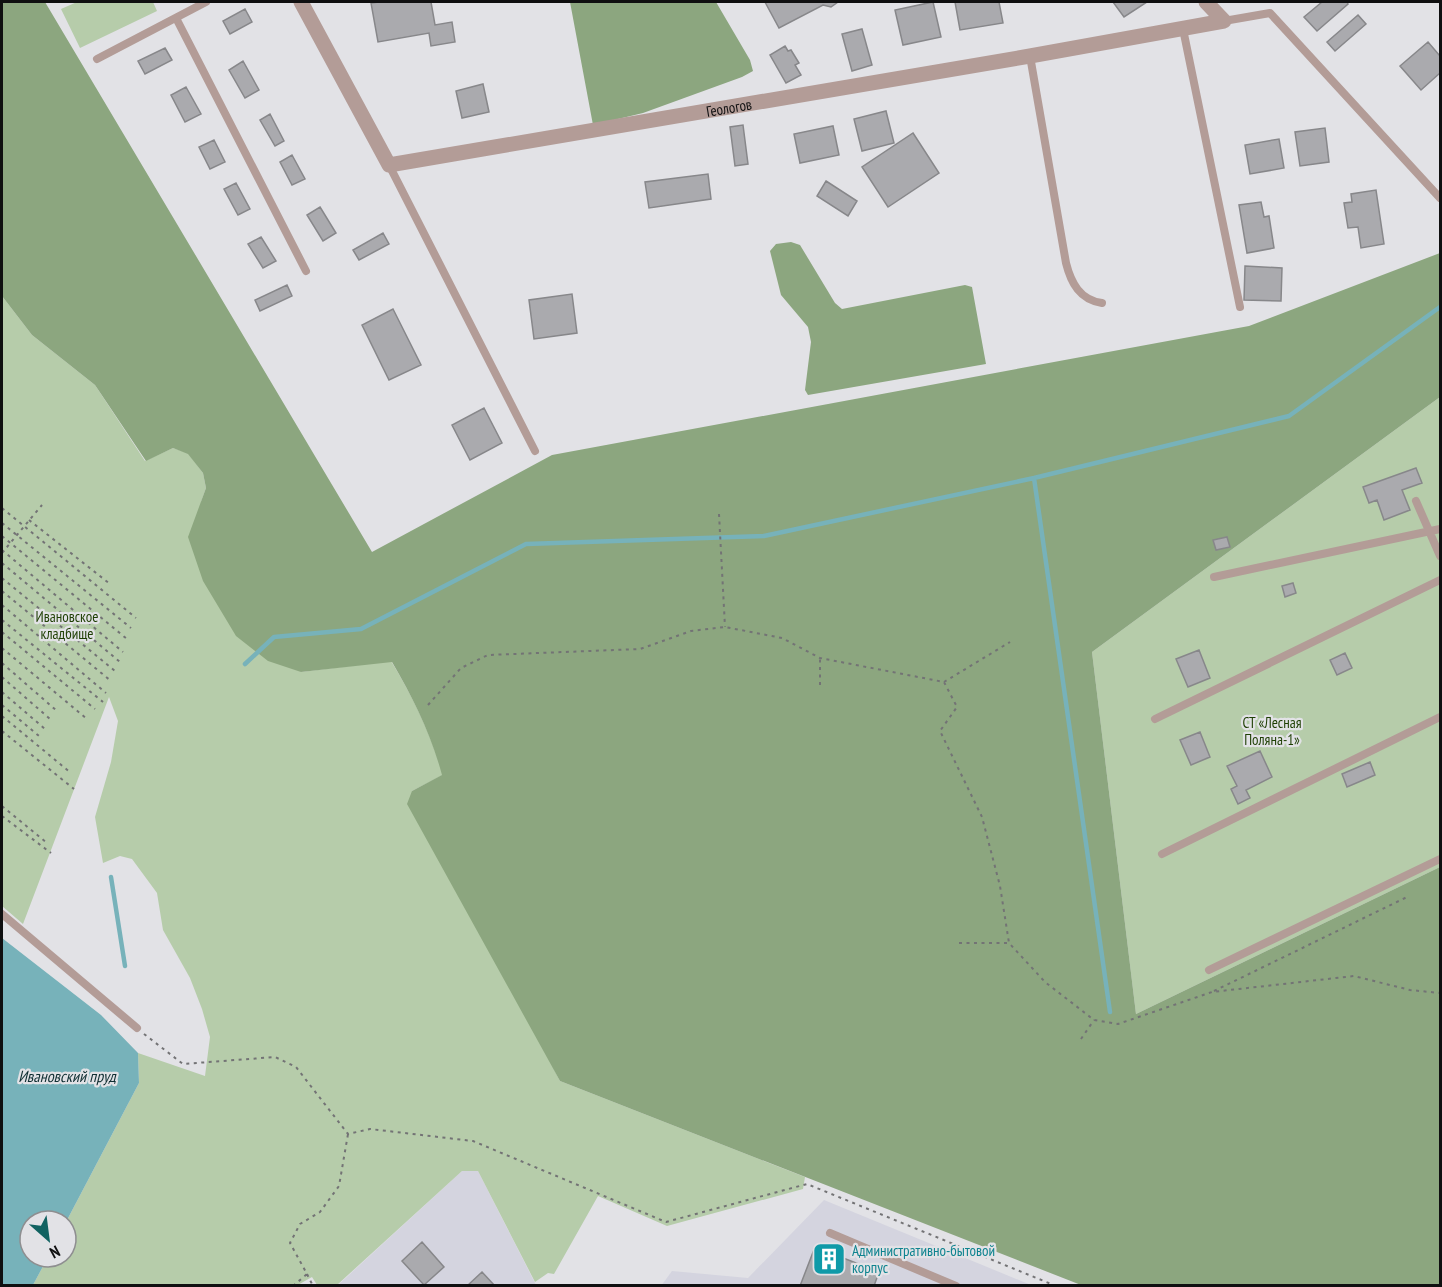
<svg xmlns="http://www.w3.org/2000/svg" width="1442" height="1287" font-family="'PT Sans Narrow',sans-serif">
  <rect width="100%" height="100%" fill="#e2e2e6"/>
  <!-- built -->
  <path fill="#d4d4df" d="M462 1171H478L536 1285 337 1286Z
    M824 1200 1031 1285 661 1286 672 1271 748 1278Z"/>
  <!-- green -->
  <path fill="#b6ccaa" d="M77 2H153L157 11 80 48 61 9Z
    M2 296 32 335 95 385 145 461 173 448 188 453 203 473 206 488 201 502 301 672 391 661C413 697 431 734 443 775L412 791 560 1081 805 1177 803 1189 667 1226 598 1196 554 1274 548 1273 535 1282 478 1171H462L337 1285H317L312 1277 296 1286 33 1285 48 1257H66V1222L139 1083 138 1053 205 1076 210 1037 202 1009 190 978 163 930 157 893 132 859 120 856 103 863 95 817 111 762 118 721 109 697 23 924 2 906Z
    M1440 397V867L1136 1014 1092 652Z"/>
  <!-- forest -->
  <path fill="#8ca67f" d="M2 2H45L372 552 552 455 1249 326 1440 253V397L1092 652 1136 1014 1440 867V1285H1081L560 1081 407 804 412 791 442 775C431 734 413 698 392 662L301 672 268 661 236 636 203 581 188 537 206 488 203 473 188 454 173 448 146 461 95 385 32 335 2 296Z
    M570 2H716L750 60 753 71 742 77 643 113 593 125Z
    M791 242 800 245 835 303 842 309 965 285 972 287 986 364 808 395 805 390 811 342 808 327 781 295 770 251 776 244Z"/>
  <!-- water -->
  <path fill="#77b2ba" d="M2 938 101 1015 138 1053 139 1083 66 1222 30 1221V1257H48L33 1285H2Z"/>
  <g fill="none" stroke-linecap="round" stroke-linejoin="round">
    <!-- stream -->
    <path stroke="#77b2ba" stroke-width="4.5" d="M1034 478 1110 1012
      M245 664 274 637 361 629 526 544 764 536 1034 478 1289 416 1440 307
      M111 877 125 966"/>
  </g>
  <!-- building -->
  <path fill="#aaaaae" stroke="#87878a" stroke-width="1.5" d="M379 2H431L435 25 452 22 455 42 431 46 429 33 378 42 371 3Z
    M765 2H838L831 7 823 5 779 28Z
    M933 2 941 37 903 45 895 10Z
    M955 2H999L1003 23 960 30Z
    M1113 2H1147L1124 17Z
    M1322 2H1347L1348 4 1317 31 1304 17Z
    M245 9 252 22 230 34 223 21Z
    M1358 15 1366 24 1335 51 1327 42Z
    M862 29 872 65 852 71 842 34Z
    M1428 42 1440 56V73L1421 90 1400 66Z
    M785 46 788 51 791 50 799 63 795 65 801 75 786 83 770 55Z
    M165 48 172 60 145 74 138 61Z
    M243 61 259 90 245 98 229 70Z
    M483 84 489 112 462 118 456 91Z
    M186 87 201 114 185 122 171 95Z
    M886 111 894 143 862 151 854 119Z
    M270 114 284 141 275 146 260 120Z
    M743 125 748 164 735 166 730 127Z
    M833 126 839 155 800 163 794 134Z
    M1325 128 1329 162 1300 166 1295 132Z
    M913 133 939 173 888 207 862 167Z
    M1279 139 1284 168 1250 174 1245 145Z
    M214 140 225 162 210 169 199 147Z
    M292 155 305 179 292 185 280 162Z
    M708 174 711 199 649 208 645 182Z
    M826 181 857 201 848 216 817 196Z
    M236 183 250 209 238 215 224 189Z
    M1376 190 1384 244 1361 248 1358 227 1348 228 1344 203 1352 202 1351 194Z
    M1261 202 1264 217 1269 216 1274 248 1247 253 1239 205Z
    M320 207 336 233 323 241 307 215Z
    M383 233 389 244 359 260 353 250Z
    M261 237 276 261 263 268 248 244Z
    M1245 266 1282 268 1281 301 1244 300Z
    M287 285 292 296 260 311 255 300Z
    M572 294 577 333 534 339 529 300Z
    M393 309 421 365 389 380 362 325Z
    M484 408 502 443 470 460 452 425Z
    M1416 468 1422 483 1402 490 1410 510 1384 520 1377 500 1369 503 1363 487Z
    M1227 537 1230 547 1216 550 1213 540Z
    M1293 583 1296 593 1285 597 1282 586Z
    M1199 650 1210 678 1188 687 1176 659Z
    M1345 653 1352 668 1337 675 1330 660Z
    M1200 732 1210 757 1191 765 1180 740Z
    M1260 751 1272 777 1246 790 1250 798 1238 804 1231 789 1237 786 1227 766Z
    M1370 762 1375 775 1347 787 1342 774Z
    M422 1242 444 1267 424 1285 402 1261Z
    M815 1247 879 1272 874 1286H800Z
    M482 1272 495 1286H467Z"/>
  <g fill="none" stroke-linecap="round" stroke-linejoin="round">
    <!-- path -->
    <path stroke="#737375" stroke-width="2" stroke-dasharray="3 4.5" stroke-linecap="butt" d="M2 508 136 618
      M719 514 725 627
      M29 520 110 584
      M2 523 131 628
      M2 536 127 639
      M2 550 123 652
      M2 553 42 505
      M2 563 120 662
      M2 578 115 671
      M2 591 111 681
      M2 605 106 693
      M2 620 103 702
      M2 632 95 709
      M2 648 87 719
      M2 663 57 711
      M2 677 50 719
      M944 682 1010 642
      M820 685V658
      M2 692 45 729
      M2 705 39 736
      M428 705 461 668 488 655 640 649 691 631 725 627 782 638 820 658 944 682 957 707 940 731 982 817 1000 886 1009 943 1045 982 1094 1020 1118 1024 1212 992 1354 976 1410 990 1440 993
      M2 716 71 773
      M2 731 74 789
      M2 806 47 843
      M2 816 51 853
      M959 943H1009
      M1214 991 1407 897
      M144 1034 183 1064 275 1057 296 1067 348 1134 370 1129 473 1141 666 1222 807 1184 1056 1286
      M1081 1039 1094 1020
      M307 1274 313 1286
      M293 1286 307 1274 290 1243 300 1224 320 1212 339 1186 348 1134"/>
    <!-- lane -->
    <path stroke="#b39c97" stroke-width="8" d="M176 18 306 271
      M1224 21 1270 13 1440 198
      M1183 29 1240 307
      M1030 56 1066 263C1071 283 1080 300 1102 303
      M97 59 206 2
      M389 165 535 451
      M1416 501 1440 556
      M1214 577 1440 529
      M1155 719 1440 580
      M1162 854 1440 717
      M2 914 137 1028
      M1209 970 1440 859
      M830 1233 956 1286"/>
    <!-- street -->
    <path stroke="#b39c97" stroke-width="15" id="s1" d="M301 2 389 165 1030 56 1224 21 1206 2"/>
  </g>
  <!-- icons -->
  <defs>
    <symbol id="building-square" viewBox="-11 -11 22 22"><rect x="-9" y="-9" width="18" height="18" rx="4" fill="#0f9aa8" stroke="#e2e2e6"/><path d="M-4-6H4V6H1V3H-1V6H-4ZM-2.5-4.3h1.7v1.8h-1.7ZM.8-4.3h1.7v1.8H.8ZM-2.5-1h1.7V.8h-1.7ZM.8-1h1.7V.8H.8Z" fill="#fff"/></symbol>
  </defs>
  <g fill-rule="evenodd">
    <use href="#building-square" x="810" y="1240" width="38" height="38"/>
  </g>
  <g text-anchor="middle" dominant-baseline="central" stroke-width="4.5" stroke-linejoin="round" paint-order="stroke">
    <!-- street labels -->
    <g font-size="15" fill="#0f0f10" stroke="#e2e2e6">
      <text stroke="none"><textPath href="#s1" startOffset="530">Геологов</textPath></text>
    </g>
    <!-- park labels -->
    <g font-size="15" fill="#1e3f03" stroke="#e2e2e6">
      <text x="67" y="616">Ивановское<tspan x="67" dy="17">кладбище</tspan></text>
      <text x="1272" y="722">СТ «Лесная<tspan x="1272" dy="17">Поляна-1»</tspan></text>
    </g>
    <!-- culture labels -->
    <g font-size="15" fill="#0d838f" stroke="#e2e2e6" text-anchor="start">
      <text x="852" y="1250">Административно-бытовой<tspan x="852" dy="17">корпус</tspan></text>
    </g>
    <!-- water labels -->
    <g font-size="16" font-style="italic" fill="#0f2e32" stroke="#e2e2e6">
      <text x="67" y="1076">Ивановский пруд</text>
    </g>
  </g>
  <!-- border -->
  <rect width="1442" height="1287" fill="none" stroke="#0f0f10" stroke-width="6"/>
  <!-- north arrow -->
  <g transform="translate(48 1239) rotate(152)"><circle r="28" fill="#e2e2e6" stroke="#8e8e90" stroke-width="1.5"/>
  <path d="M0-4.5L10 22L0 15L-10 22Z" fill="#116261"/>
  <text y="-9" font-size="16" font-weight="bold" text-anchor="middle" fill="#0f0f10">N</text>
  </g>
</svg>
